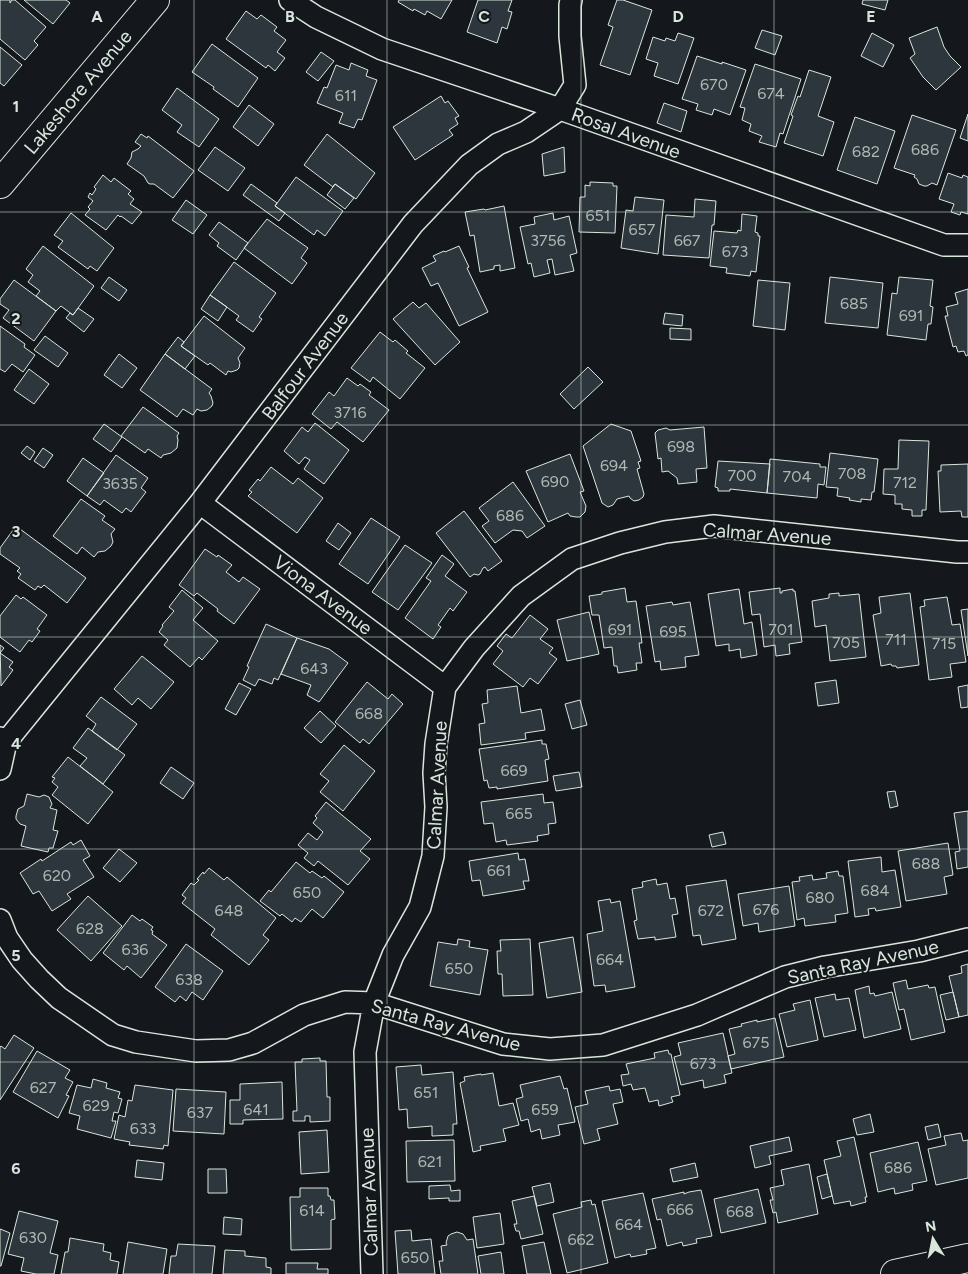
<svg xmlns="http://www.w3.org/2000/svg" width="968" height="1274" font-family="Figtree,sans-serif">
  <rect width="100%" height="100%" fill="#14181c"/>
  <!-- building -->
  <path fill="#2c363c" stroke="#d8e6dc" d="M0 0H10V3L12 0H15L46 27 34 41 38 45 25 60 0 39Z
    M24 0H66L70 3 53 24Z
    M399 0H452L441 19 427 11 425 15 414 9 413 11 398 2Z
    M478 0H512L508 11 512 12 507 29 502 27 497 43 467 32Z
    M617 0H623L652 10 630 75 600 65 613 27 608 25Z
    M863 0H888L885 10 862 4Z
    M246 11 257 19 261 15 277 27 274 31 286 40 277 52 285 58 275 71 268 65 266 68 226 39Z
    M937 27 944 47 950 56 961 67 936 90 923 77 910 58 915 54 909 38Z
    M762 30 782 36 775 55 755 48Z
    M678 33 694 38 678 84 654 76 658 63 646 59 653 37 665 41 666 38 675 41Z
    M872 33 894 45 883 67 861 56Z
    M212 44 258 78 238 107 213 89 214 87 192 72Z
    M0 47 22 65 4 86 0 83Z
    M321 52 334 61 318 81 306 72Z
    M697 56 722 64V62L746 70 730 115 714 109 712 115 696 110 698 104 682 99Z
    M351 63 368 70 366 76 377 80 362 120 358 119 354 128 339 123 343 113 317 103 324 87 327 88 336 65 349 70Z
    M755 64 801 79 783 134 780 133 776 147 759 142 762 136 749 131 751 124 742 120 745 108 740 107Z
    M809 70 831 77 818 116 834 122 823 156 784 143 793 116 791 115 798 96 800 97Z
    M177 88 219 119 199 147 177 132 182 125 162 110Z
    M441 96 445 103 448 101 459 116 455 118 458 124 449 130 453 135 415 160 393 127Z
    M664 103 687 111 681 132 657 123Z
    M249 105 274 124 258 146 233 127Z
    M968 114V141L960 138Z
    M912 115 956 130 937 185 932 183 927 186H924L919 184 917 179 914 177 915 175 894 168Z
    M855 117 895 131 877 184 837 170Z
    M141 134 147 138 148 136 194 171 173 198 154 184H150L148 183 144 176 127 164 131 158 132 152 138 149 141 146 135 142Z
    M327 134 375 173 356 199 335 184 333 187 304 165Z
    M215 147 245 168 228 191 198 170Z
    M564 147 565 172 544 176 542 154Z
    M948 173 962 178 963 175 968 177V214L961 212 960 215 951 212 954 204 939 199Z
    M103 175 111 182 114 178 131 191 128 194 134 199 130 204 142 212 132 224 121 216 120 217 118 215 106 230 85 215 90 209 88 207 93 201 88 197 90 193 92 195 96 189 94 187Z
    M296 177 343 211 325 236 317 230 314 235 275 206Z
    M590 182 613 183V186H617L615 233 579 232 580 197H585V185L590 186Z
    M251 184 277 203 275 206 285 213 279 221 243 195Z
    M335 184 354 198 345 209 327 195Z
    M635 197 664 200 658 254 621 248 626 210 633 211Z
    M695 199 716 201 714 225H712L709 258 663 255 666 215 694 217Z
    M186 200 207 215 193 234 172 220Z
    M504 206 515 268 500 271V265L494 266V269L480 272 474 235 470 236 465 212 484 209 485 210Z
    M71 213 114 248 97 271 90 266 88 269 58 247 63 241 54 235Z
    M553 213 554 220 569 216 577 253 570 255 574 271 555 275 552 259 547 260 550 273 534 277 531 263 528 264 520 227 535 224 534 217Z
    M742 214 757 216 755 232 758 233V236H760L756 272 751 271 750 276 726 273 727 268 710 266 714 231 737 233 738 230 741 231Z
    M267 219 308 248 301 258 307 263 292 284 244 248Z
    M219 222 248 243 236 260 217 246 219 243 209 235Z
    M43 246 94 286 73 315 61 306 56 311 36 296 40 291 28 282 33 275 26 269Z
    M459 246 469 267 467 268 488 312 459 326 438 283 431 286 422 268 436 261 433 256 444 251 445 252Z
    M234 262 276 293 259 317 262 319 253 332 236 320 239 316 210 295Z
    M109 277 127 290 119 301 101 288Z
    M830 277 883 283 878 328 825 323Z
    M899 277 933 280 930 306 933 307 931 324H928L926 340 887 335 892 293 897 294Z
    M14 280 56 311 34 341 3 318 9 310 0 304V299Z
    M758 280 790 283 785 330 753 326Z
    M968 289V355L966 356 964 351 958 352 956 346 953 347 945 316H948L946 307 958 304 955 293Z
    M210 295 227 307 218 321 201 309Z
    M413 302 419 308 426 303 460 342 435 365 393 319Z
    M78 308 94 319 84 332 66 318 70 313 73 315Z
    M665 313 683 315 682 326 663 324Z
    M204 316 245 348 238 358 240 363 239 368 237 370 231 372 228 371 226 375 210 363 208 365 181 346Z
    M0 326 25 344 24 347 35 355 23 372 12 364 5 372 0 369Z
    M670 328 691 329V340L670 339Z
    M380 332 393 342 395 340 408 351 406 353 425 368 400 399 373 377 370 382 351 368Z
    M45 336 68 353 58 367 34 350Z
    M178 337 184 342 181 346 195 356 185 369 165 354Z
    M119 354 137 368 122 388 104 375Z
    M165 354 212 389 209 393 211 396 213 403 212 406 207 410 201 411 197 409 193 415 183 409 177 417 140 390Z
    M588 367 603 382 574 409 560 394Z
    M29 369 49 384 34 404 14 390Z
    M347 378 358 386 360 384 371 392 369 395 389 410 363 442 337 422 331 429 312 414 329 392 334 396Z
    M143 407 179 433 177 436 178 440 177 448 171 453 163 455 161 458 148 449 145 453 121 436Z
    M315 423 349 450 324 484 304 469 310 460 305 457 299 464 284 451 302 427 308 432Z
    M104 424 122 437 111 452 93 439Z
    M611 424 631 431 641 461 638 462 640 468 637 469 644 494 643 497 639 500 634 501 630 498 629 496 617 499 613 505 608 507 602 503 583 446Z
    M704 427 707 468 696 469 697 482 678 484 677 478 668 471 662 472 661 458 658 459 655 433 658 430 666 428 670 430Z
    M899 440 929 441 926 510H922V516H912V510L902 509V504H895V495L883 494 884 469H898Z
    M27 446 35 452 30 460 21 453Z
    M43 448 53 455 44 468 34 461Z
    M830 453 878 459 874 492H872L871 500 861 499V502L849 500 850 498 837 496 838 488 826 487Z
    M570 454 584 491 580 492 586 506 585 512 580 517H576L570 516 568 513 548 522 526 471Z
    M116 455 148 478 141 488 146 492 131 512 126 508 122 513 104 500 100 505 87 496Z
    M83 458 104 473 87 496 67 481Z
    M770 459 820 464V467H826L824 485 818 484 817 498 767 493Z
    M718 461 770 464 767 493 730 489V491H718V488L715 487Z
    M968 464V517H962L961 511 940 512 938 471H941V465Z
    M271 467 293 484 298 478 323 498 297 533 248 496 252 492 249 490 258 479 260 481Z
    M513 482 545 526 527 538 522 531 513 530 495 543 482 526 489 521 479 508Z
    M81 499 105 516 102 520 115 529 111 534 113 542 111 546 105 551 98 552 94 557 82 547 77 554 53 536Z
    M464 511 502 561 488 571 485 567 483 568 480 574 478 575 474 574 470 577 436 533Z
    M371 518 400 537 368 584 339 564Z
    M338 523 351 533 339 550 326 541Z
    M16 526 86 578 67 603 44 585 41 588 38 586 35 590 18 578 21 574 17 571 20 568 0 554V548Z
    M405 545 432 563 398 610 372 592Z
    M205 549 217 557 218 555 232 565 226 572 239 582 243 577 260 589 234 624 217 611 218 609 197 593 194 596 179 585Z
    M442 555 454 564 445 576 467 592 453 611 450 608 438 625 441 627 433 639 405 618 431 581 426 578Z
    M625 588 627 602 636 601 642 643H639L642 663H636L637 670 618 673 617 666H614L612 647 604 648 599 615H592L589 596 602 594V592Z
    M780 588V593H782V591L793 589V591H795L802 642 789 644 790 654 776 656 775 645 764 647 760 614 752 615 749 592Z
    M739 589 744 624 752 622 757 655 741 658 740 649 729 651V644L716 646 708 594Z
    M182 590 203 608 193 620 218 641 202 660 199 657 190 667 164 645 168 640 159 632 163 626 162 625 174 611 169 607Z
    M839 593V596L859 594 866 657 830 661 826 625 815 627 812 601 829 598V594Z
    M910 593 919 665 897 668 896 666H892L891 664 881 666 873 615 881 613 879 597Z
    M16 595 21 599 23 597 47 615 37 629 40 631 32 642 29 640 20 652 0 637V616Z
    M947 597 952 625 960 624 966 662 950 664 952 677 929 680 920 607 925 606 924 600Z
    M672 602 673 605 690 602 699 655 685 657 686 667 661 670 660 661 655 662 646 606Z
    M968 609V656L961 610Z
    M589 612 599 654 567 661 557 620Z
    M530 615 548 629 540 639 553 648 549 653 557 659 538 684 530 678 523 687 493 664 503 651 497 646 506 634 512 638Z
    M266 624 297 638 278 680 274 678 272 684 259 679 255 686 243 680 249 667 247 666Z
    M297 638 329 649 348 663 319 702 307 695 311 685 281 674Z
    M0 645 4 648 0 653 13 662 9 667 13 670 1 686Z
    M142 656 174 682 151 709 138 698 132 705 114 689Z
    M836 680 839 703 818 706 815 683Z
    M367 682 388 699 392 694 403 704 369 744 363 739 360 743 335 722Z
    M239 683 251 689 236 715 225 709Z
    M968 685V707L961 708 958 687Z
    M517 686 521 713 541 709 545 730 525 733 526 739 481 745 479 724 485 723 482 704 488 703 487 690Z
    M101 697 137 724 117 750 92 731 96 724 86 716Z
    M580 700 587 725 572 729 565 704Z
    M320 711 336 726 321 743 304 728Z
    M88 728 125 755 103 784 80 766 87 758 73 748Z
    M542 740V744H546L549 759 545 760 548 781 497 789V787L489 788 487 780 484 781 479 749Z
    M344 745 375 771 343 811 320 792 329 781 320 774Z
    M68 757 113 792 88 824 52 795 58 787 52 782 55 778 52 777Z
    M171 767 194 783 183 799 160 783Z
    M579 772 582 787 556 791 553 776Z
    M895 791 898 806 890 808 887 792Z
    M27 794 39 797 44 795 49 797 52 804 50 808 57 810 53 830 58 831 53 848H49L48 852 21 846 26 826 20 824 16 819V816L18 809 24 806Z
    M543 794 544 803 553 802 556 823 548 824 549 834 537 836 538 841 507 845 506 840 496 842 493 823 484 824 481 802Z
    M326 802 371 839 360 851 370 859 348 885 318 861 314 866 304 858 308 853 298 845 308 833 317 840 323 832 313 823 317 818 315 816Z
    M968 811V867L957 869 955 852 960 851 954 813Z
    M723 832 726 844 712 847 709 835Z
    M81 840 90 856 83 860 94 877 67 894 71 899 52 911 39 891 33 894 20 873 41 859 42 861 71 842 73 845Z
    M948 843 953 875 944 877 947 894 906 901 898 851Z
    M119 849 137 863 120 882 103 868Z
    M518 853 519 860 525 859 529 881H523L525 889 483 896 480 880 472 881 469 861Z
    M881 857 882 872 895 870 901 907 876 911 875 908 868 909 869 915 855 917 848 861Z
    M296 862 310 873 312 871 322 878 324 876 344 892 323 918 312 909 301 922 295 918 292 922 282 914 280 916 260 901 269 890 271 892Z
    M209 868 224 880 227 877 276 918 263 935 269 940 249 965 211 935 215 929 182 903 186 898 182 895 191 883 194 885 199 880 197 879 203 872 204 874Z
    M838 871 839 876H843L848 913 835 915 836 922 805 926 804 918 797 920 792 882 800 881 799 877 812 875 813 880 827 878 826 873Z
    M656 879 657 885 667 883 670 899 675 898 678 914 672 915 676 937 655 940V937L638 939 634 921 637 920 632 889 643 887 642 882Z
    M726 880 736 939 702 945 700 935 693 936 686 886Z
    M789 886 795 926 759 932 758 923 743 926 738 894Z
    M88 896 122 926 91 961 57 930Z
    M610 899 611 903 620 901 635 987 606 992 605 985 594 986 587 934 603 931 598 901Z
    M132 915 140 921 142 919 153 927 151 930 153 931 152 934 167 945 141 978 127 966 124 970 103 953Z
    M573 937 582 992 547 998 539 943Z
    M458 939 470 941 469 947 488 950 480 995 430 986 438 942 457 945Z
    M530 939 533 995 503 996 502 974H498L497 951H501L500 940Z
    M186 944 223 971 203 1000 192 992 186 1001 180 996 175 1002 155 987Z
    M968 964V1015L959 1017 949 976 962 973 961 966Z
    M906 980 908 989 928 985 929 988 935 987 945 1032 911 1040 904 1009 899 1010 893 983Z
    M869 986 870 994 874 993 875 996 892 992 901 1029 864 1038 855 990Z
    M953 992 959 1017 946 1020 940 995Z
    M835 994 836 1000 849 998 856 1030 824 1037 815 998Z
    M810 1000 818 1040 787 1047 779 1014 795 1010 793 1004Z
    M775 1018 784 1057 731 1069 728 1056 735 1054 729 1029 742 1026 741 1024 757 1020V1022Z
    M723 1033 732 1073 724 1075 726 1083 704 1088 703 1080 681 1085 674 1057 681 1055 678 1043Z
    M14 1035 34 1048 0 1100V1047L1 1046 5 1049Z
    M668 1050 669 1054H671L680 1095 671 1097 673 1102 659 1106 658 1100 649 1102 645 1088 633 1090 631 1084 623 1086 621 1075 629 1074 626 1064 655 1058 654 1053Z
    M37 1051 70 1070 65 1078 73 1082 66 1095 69 1096 58 1118 13 1092Z
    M320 1058V1061H326L327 1097H330V1121L310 1122V1116H305V1121H293V1111H297L295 1062H302V1059Z
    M421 1065 422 1075 453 1072 457 1124H453V1135L432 1136V1126L408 1128 407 1109 399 1110 396 1067Z
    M493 1073 499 1106 513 1103 519 1125 503 1129 506 1141 480 1146 481 1150 473 1152 460 1083 465 1081 464 1077 481 1074V1075Z
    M560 1076 564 1089 567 1088 575 1122 558 1125 560 1135 542 1139 540 1129 531 1132 528 1119 521 1121 516 1099 523 1097 520 1085Z
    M93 1079 107 1083 106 1088 120 1092 118 1098 122 1099 118 1113 114 1112 112 1121H116L111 1138 77 1129 80 1116 69 1113 77 1085 91 1088Z
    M282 1082 283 1119 243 1120V1124H230V1100H240V1084Z
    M135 1085 173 1090 168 1146 164 1145 163 1149 129 1145 130 1142 114 1139 119 1115 125 1117 128 1100 132 1101Z
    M609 1086 610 1091 620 1089 623 1102 613 1104 618 1124 597 1129 600 1140 584 1144 575 1107 588 1104 585 1091Z
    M176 1089 226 1092 224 1134 173 1131Z
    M870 1114 874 1132 857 1135 853 1119Z
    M938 1124 941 1137 928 1140 925 1127Z
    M327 1130 329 1172 301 1174 299 1132Z
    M961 1133 963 1141 968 1140V1178L936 1185 928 1149 946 1145 944 1136Z
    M789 1137 792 1151 769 1156 771 1164 755 1168 750 1146Z
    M854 1137 867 1197H865L866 1202 851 1206 850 1201 834 1204 824 1160 841 1156 837 1141Z
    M454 1140 455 1181 407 1182 406 1141Z
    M918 1142 927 1181 912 1184 913 1190 895 1194 894 1188 878 1192 870 1153Z
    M137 1160 164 1163 162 1180 135 1177Z
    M695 1163 698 1177 673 1182 670 1169Z
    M809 1164 818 1214 778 1223 776 1212 773 1213 770 1200H773L770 1188 784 1185 781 1170Z
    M208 1169H226L227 1193H208Z
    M827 1174 832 1196 822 1199 817 1177Z
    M550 1183 554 1202 537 1206 532 1187Z
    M450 1185 451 1191 460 1190V1201H449V1198L429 1199V1186Z
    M300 1188H328V1196H330L331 1200H334L335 1219 331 1220V1249L291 1250 290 1197H300Z
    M758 1189 766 1223 721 1233 714 1199Z
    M701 1190 712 1236 696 1239 697 1243 683 1246 682 1242 667 1246 661 1219 657 1220 652 1199 684 1192V1194L689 1192Z
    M643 1193 656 1248 646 1250 647 1254 631 1257 630 1254 615 1258 602 1201Z
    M534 1196 543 1234 521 1239 519 1231H516L514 1224H517L512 1201Z
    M591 1200 592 1205 595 1204 608 1263 567 1273 553 1214 582 1207 581 1202Z
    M19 1211 58 1221 50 1253 58 1255 54 1274H36L21 1271 24 1258 8 1254Z
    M500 1213 504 1244 477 1248 473 1217Z
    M224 1217 242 1219 241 1235 223 1234Z
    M0 1229 10 1233 1 1266H0Z
    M411 1230 412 1241 431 1239 435 1274H398L395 1231Z
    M457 1232 463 1234 467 1240 473 1239 478 1274H441L439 1261H443L441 1246 447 1245 446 1243 448 1236 451 1234Z
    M70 1238 104 1244 103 1251 111 1253 110 1260 119 1262 117 1274H61L65 1252H68Z
    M128 1242 167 1249 163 1274H123Z
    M544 1242 551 1274H527L522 1246Z
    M178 1244 215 1246 212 1274H169L171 1256H176Z
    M225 1250 245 1251V1256L266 1258V1267L271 1268V1274H223Z
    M501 1252 504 1274H481L478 1256Z
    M286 1263H318L317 1269H328V1274H286Z"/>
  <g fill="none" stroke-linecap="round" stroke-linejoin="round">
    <defs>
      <path id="minor" d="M290 0 316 17 382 49 560 109 944 245H968
        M200 503 445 687
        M0 738 6 742 0 769
        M6 742 200 503 413 224 469 165 498 144 526 132 560 109 575 85 570 36V5L571 0
        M0 920 7 938 22 960 39 979 59 998 113 1035 136 1042 196 1051 229 1050 253 1043 304 1015 345 1002 374 1003 503 1044 550 1049 603 1045 697 1015 785 977 825 967 919 951 968 939
        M372 1274 365 1052 374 1003 393 955 420 907 433 856 436 807 434 773 436 744 445 687 474 648 521 596 572 559 620 543 665 532 714 526 957 552H968"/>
      <path id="tertiary" d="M0 184 155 0
        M895 1274 968 1258"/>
    </defs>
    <!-- minor casing -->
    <use href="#minor" stroke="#d8e6dc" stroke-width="24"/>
    <!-- tertiary casing -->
    <use href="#tertiary" stroke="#d8e6dc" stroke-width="30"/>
    <!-- minor -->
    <use href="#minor" stroke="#14181c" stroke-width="21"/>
    <!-- tertiary -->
    <use href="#tertiary" stroke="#14181c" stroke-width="28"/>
  </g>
  <!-- grid -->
  <path fill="none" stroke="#d8e6dc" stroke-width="1" stroke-opacity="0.55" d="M194 0V1274M387 0V1274M581 0V1274M774 0V1274M0 212H968M0 425H968M0 637H968M0 849H968M0 1062H968"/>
  <g text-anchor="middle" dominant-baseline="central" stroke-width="4" stroke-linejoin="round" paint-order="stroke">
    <!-- number labels -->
    <g font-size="16" fill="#adbab4">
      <text x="714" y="84">670</text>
      <text x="771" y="93">674</text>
      <text x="346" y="95">611</text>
      <text x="925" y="149">686</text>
      <text x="866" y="151">682</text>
      <text x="598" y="215">651</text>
      <text x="642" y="229">657</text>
      <text x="548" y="240">3756</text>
      <text x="687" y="240">667</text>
      <text x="735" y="251">673</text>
      <text x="854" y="303">685</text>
      <text x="911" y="315">691</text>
      <text x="350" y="412">3716</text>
      <text x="681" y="446">698</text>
      <text x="614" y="465">694</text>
      <text x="852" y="473">708</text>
      <text x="742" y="475">700</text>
      <text x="797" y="476">704</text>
      <text x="555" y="481">690</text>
      <text x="905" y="482">712</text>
      <text x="120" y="483">3635</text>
      <text x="510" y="515">686</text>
      <text x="620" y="629">691</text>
      <text x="781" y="629">701</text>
      <text x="673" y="631">695</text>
      <text x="896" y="639">711</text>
      <text x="846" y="642">705</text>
      <text x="944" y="643">715</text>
      <text x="314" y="668">643</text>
      <text x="369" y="713">668</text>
      <text x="514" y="770">669</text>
      <text x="519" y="813">665</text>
      <text x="926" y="863">688</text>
      <text x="499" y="870">661</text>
      <text x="57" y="875">620</text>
      <text x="875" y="890">684</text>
      <text x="307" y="892">650</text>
      <text x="820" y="897">680</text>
      <text x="766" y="909">676</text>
      <text x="229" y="910">648</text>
      <text x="711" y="910">672</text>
      <text x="90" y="928">628</text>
      <text x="135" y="949">636</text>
      <text x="610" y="959">664</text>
      <text x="459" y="968">650</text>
      <text x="189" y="979">638</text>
      <text x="756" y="1042">675</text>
      <text x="703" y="1063">673</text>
      <text x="43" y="1087">627</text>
      <text x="426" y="1092">651</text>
      <text x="96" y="1105">629</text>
      <text x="256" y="1109">641</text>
      <text x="545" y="1109">659</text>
      <text x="200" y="1112">637</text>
      <text x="143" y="1128">633</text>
      <text x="430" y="1161">621</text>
      <text x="898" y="1167">686</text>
      <text x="680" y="1209">666</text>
      <text x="312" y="1210">614</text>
      <text x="740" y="1211">668</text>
      <text x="629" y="1224">664</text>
      <text x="33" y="1237">630</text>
      <text x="581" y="1239">662</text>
      <text x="415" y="1257">650</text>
    </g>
    <!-- street labels -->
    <g font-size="19" fill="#d8e6dc" stroke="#14181c">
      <text transform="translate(78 92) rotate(-50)">Lakeshore Avenue</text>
      <text transform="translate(626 133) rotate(20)">Rosal Avenue</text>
      <text transform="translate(305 366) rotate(-53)">Balfour Avenue</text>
      <text transform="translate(767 534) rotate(4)">Calmar Avenue</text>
      <text transform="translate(323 595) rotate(37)">Viona Avenue</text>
      <text transform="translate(437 785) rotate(-87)">Calmar Avenue</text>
      <text transform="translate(863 962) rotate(-12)">Santa Ray Avenue</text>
      <text transform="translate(446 1025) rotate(15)">Santa Ray Avenue</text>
      <text transform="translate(369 1192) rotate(-92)">Calmar Avenue</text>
    </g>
  </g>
  <g font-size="16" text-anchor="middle" font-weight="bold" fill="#d8e6dc" stroke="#14181c" stroke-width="4" stroke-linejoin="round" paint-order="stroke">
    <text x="97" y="22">A</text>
    <text x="290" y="22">B</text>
    <text x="484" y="22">C</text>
    <text x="678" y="22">D</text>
    <text x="871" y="22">E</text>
    <text x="16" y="112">1</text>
    <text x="16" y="324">2</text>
    <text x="16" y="537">3</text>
    <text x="16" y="749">4</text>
    <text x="16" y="961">5</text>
    <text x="16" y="1174">6</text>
  </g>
  <!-- north arrow -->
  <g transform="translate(933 1239) rotate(350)" stroke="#14181c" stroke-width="4" paint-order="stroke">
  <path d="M0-4L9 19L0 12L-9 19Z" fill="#d8e6dc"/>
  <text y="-8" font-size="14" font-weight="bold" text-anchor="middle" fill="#d8e6dc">N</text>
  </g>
</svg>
